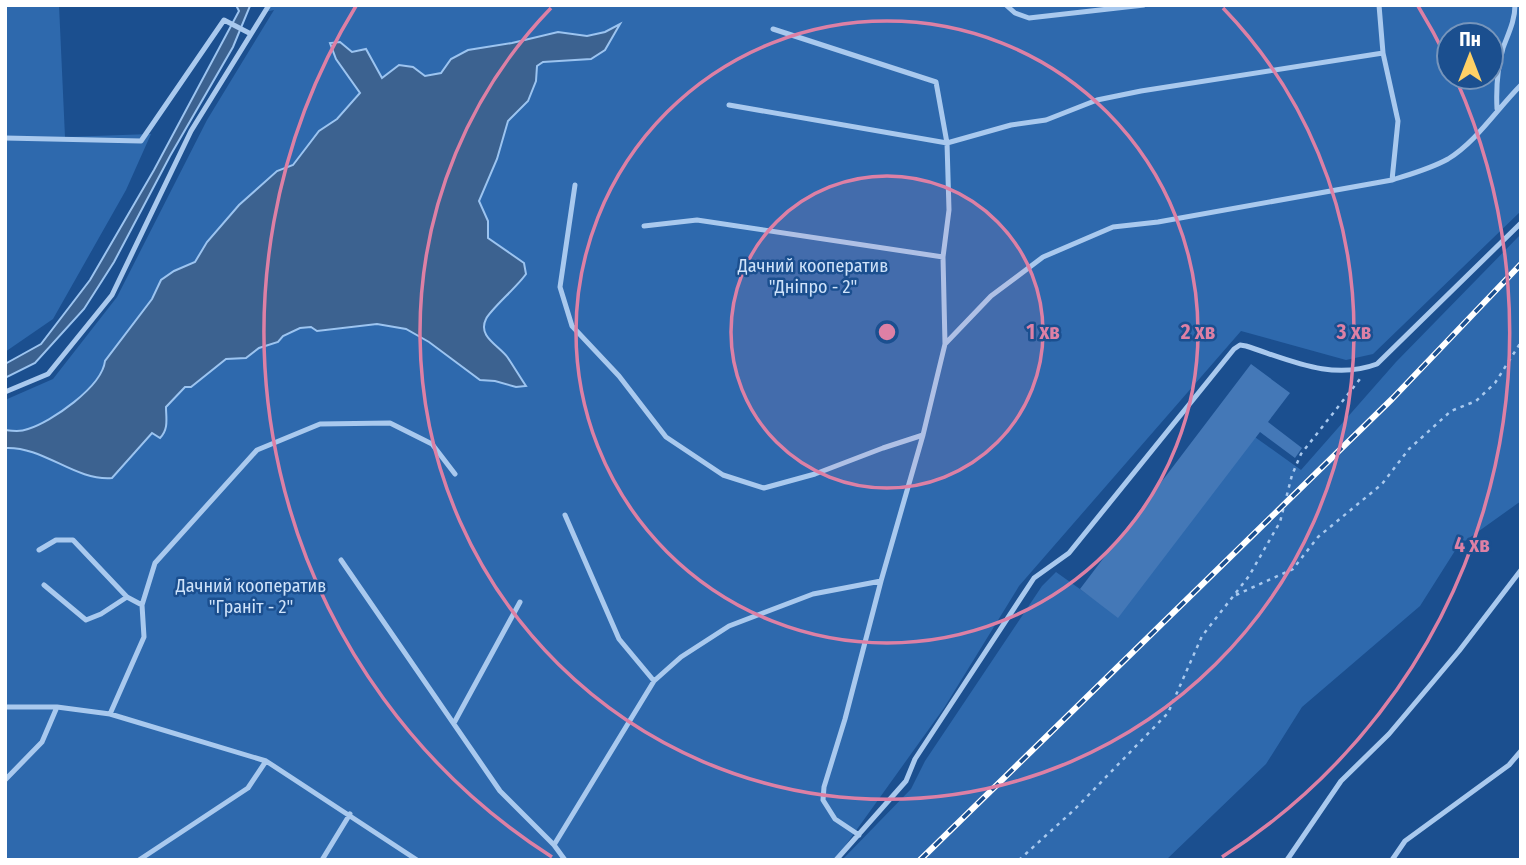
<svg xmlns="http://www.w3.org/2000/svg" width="1526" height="865" font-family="'Fira Sans Condensed',sans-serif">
  <rect width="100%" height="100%" fill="#1b4f8f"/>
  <!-- green -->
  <path fill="#2e69ad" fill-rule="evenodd" d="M5 5H59L65 137 151 134 126 190 53 319 5 352Z
    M269 5H1521V211L1373 354 1346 360 1241 331 1019 586 944 708 835 860H5V400L53 379 117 297 207 120 274 10 265 12ZM1449 35H1491V77H1449Z
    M1521 234V501L1458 546 1420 606 1302 707 1266 764 1166 860H842L911 789 925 761 1042 586 1056 572 1115 614 1252 435 1301 470 1396 362Z"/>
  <!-- water -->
  <path fill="#3c6290" stroke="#9cc4f0" stroke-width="2" d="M236 5 250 6 233 47 170 156 114 262 84 309 35 363 5 378V364L41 344 90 280 154 170 239 11Z
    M620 24 605 50 591 59 543 62 537 66 536 81 528 101 508 121 497 159 479 201 488 221V238L524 263 526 274C518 286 490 310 486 319 477 337 500 346 508 358 514 367 520 377 526 386L516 387 495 381 480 380 429 342 406 329 377 324 317 331 311 327 300 328 283 336 278 342 259 348 246 358 226 359 191 387H185L166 407C166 418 169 429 160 438L152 433 112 478C74 481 44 446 5 448V430C13 431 20 432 28 429 51 422 102 387 105 361L152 299 161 280 174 271 195 262 207 242 239 205 277 171 293 165 319 131 337 119 360 93 336 59 330 43 340 42 352 52 366 49 382 78 399 65 413 67 425 76 441 73 451 59 468 50 512 43 558 32 587 36 605 32Z"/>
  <!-- building -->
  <path fill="#4478b7" d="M1251 364 1290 393 1268 422 1302 448 1295 458 1260 432 1118 618 1080 589Z"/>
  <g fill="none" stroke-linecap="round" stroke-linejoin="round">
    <!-- path -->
    <path stroke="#a9c9ee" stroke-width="2.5" stroke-dasharray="3.5 5" stroke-linecap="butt" d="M1236 595 1293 569 1318 537 1382 484 1409 449 1451 411 1476 401 1495 383 1521 342
      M1019 860 1075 809 1168 713 1202 636 1249 576 1280 522 1292 475 1301 454 1360 379"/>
    <!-- service -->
    <path stroke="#a9c9ee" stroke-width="5" d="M1006 5 1015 13 1029 18 1144 5
      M1379 5 1383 53 1398 121 1392 180
      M773 29 936 82 947 143 949 210 943 257 945 344
      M729 105 947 143 1011 125 1046 120 1097 100 1141 91 1383 53
      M1497 109C1496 88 1497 69 1503 48 1508 34 1515 21 1515 5
      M5 138 141 141 224 20 251 34
      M575 185 560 287 572 326 619 376 666 437 723 475 764 488 815 474 883 448 923 435
      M644 226 697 220 943 257
      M5 392 48 374 112 295 191 131 269 5
      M565 515 619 639 654 681
      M39 550 56 540H73L127 597 142 605
      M341 560 500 791 554 845
      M44 585 86 620 101 614 127 597
      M5 707H57L110 714 266 761 417 860
      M110 714 144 637 142 605 155 563 257 450 320 424 390 423 432 444 455 474
      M454 723 520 602
      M5 780 42 742 57 707
      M859 835 835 819 823 800 824 787 845 719 881 581 923 435 945 344 991 296 1043 257 1113 227 1158 222 1392 180C1411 174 1430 169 1448 159 1477 141 1497 109 1521 85
      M139 860 248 788 266 761
      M322 860 350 814
      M565 860 554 845 654 681 681 657 729 626 813 594 881 581
      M836 860 906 781 915 759 1034 578 1069 553 1234 349 1240 345 1246 346C1290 360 1332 381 1377 364L1521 223
      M1287 860 1341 781 1389 734 1459 651 1521 570
      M1392 860 1405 841 1509 765 1521 751"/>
    <defs>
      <path id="rail" d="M920 860 1392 399 1521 264"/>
    </defs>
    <!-- rail casing -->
    <use href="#rail" stroke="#fff" stroke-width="6"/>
    <!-- rail -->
    <use href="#rail" stroke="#1b4f8f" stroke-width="3.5" stroke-dasharray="10" stroke-linecap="butt"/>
  </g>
  <!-- distance rings -->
  <circle cx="887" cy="332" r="156" fill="#dd80a5" fill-opacity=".12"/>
  <g fill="none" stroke="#dd80a5" stroke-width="3.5">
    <circle cx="887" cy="332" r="156"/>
    <circle cx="887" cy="332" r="311"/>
    <path d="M1223 8A467 467 0 1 1 551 8"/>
    <path d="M552 857A623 623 0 0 1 356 6M1418 6A623 623 0 0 1 1447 59M1456 79A623 623 0 0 1 1222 857"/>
  </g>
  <g text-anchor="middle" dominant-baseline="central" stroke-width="5" stroke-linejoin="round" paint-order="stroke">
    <!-- park labels -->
    <g font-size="18" fill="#cfe3fa" stroke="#1b4f8f">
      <text x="813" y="266">Дачний кооператив<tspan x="813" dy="21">"Дніпро - 2"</tspan></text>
      <text x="251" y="586">Дачний кооператив<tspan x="251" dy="21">"Граніт - 2"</tspan></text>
    </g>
  </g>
  <circle cx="887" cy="332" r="10" fill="#dd80a5" stroke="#1b4f8f" stroke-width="3.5"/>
  <g font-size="21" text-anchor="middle" font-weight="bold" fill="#dd80a5" stroke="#1b4f8f" stroke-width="5" stroke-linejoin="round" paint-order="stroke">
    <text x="1043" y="339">1 хв</text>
    <text x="1198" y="339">2 хв</text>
    <text x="1354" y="339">3 хв</text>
    <text x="1472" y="552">4 хв</text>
  </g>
  <!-- border -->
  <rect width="1526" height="865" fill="none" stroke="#ffffff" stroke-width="14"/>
  <!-- north arrow -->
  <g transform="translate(1470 56)"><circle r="33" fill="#1b4f8f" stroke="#7695bc" stroke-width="2"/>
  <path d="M0-5L12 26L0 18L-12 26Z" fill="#ffd166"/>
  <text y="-10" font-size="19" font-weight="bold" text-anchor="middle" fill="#ffffff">Пн</text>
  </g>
</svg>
